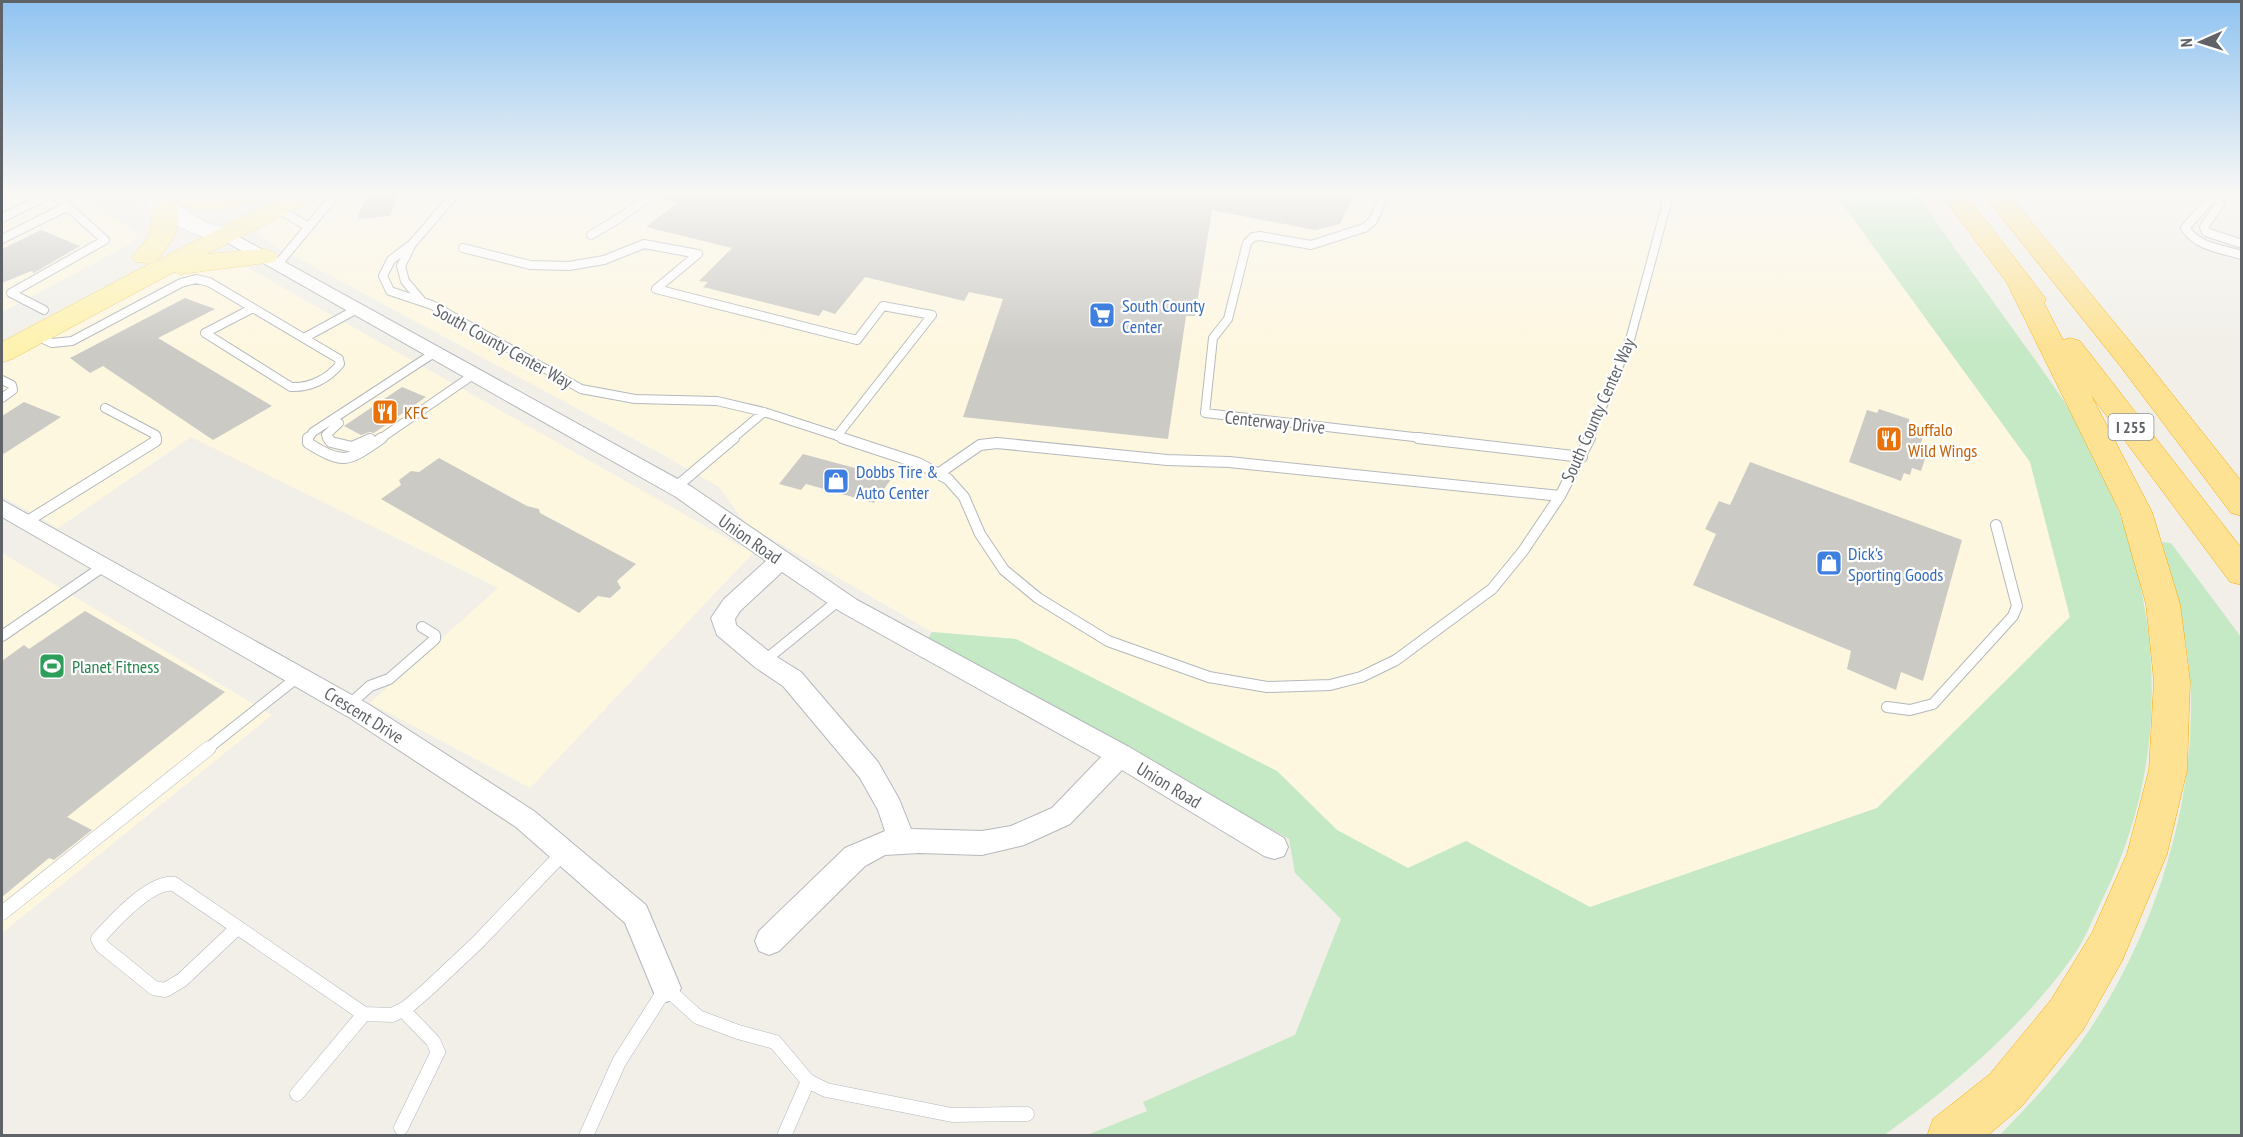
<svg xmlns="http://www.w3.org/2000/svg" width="2243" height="1137" font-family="'PT Sans Narrow',sans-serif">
  <rect width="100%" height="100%" fill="#f1efe8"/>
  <!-- commercial -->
  <path fill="#fef7e0" d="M2 191H73L139 234 130 244 2 312Z
    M333 191H1833L2030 462 2070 617 1877 808 1590 907 1466 841 1408 868 1337 830 1277 771 1016 639 932 632 746 524 719 487 665 456 259 237V230L272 221Z
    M241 264 753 553 530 788 370 703 498 588 191 437 58 528 2 496V365L174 273 191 267Z
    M2 553 272 715 2 933Z"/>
  <!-- green -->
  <path fill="#c5e8c5" d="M1833 191H1915C1952 245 1990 297 2028 350 2050 381 2074 413 2091 448 2164 593 2176 754 2101 902 2093 918 2086 937 2076 952 2026 1024 1955 1085 1884 1135H1087L1147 1111 1143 1102 1295 1035 1341 919 1295 873 1289 839 928 639 932 632 1016 639 1277 771 1337 830 1408 868 1466 841 1590 907 1877 808 2070 617 2030 462Z
    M2162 542 2171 543 2241 637V1135L1999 1136C2031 1103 2062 1070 2088 1032 2151 940 2192 815 2191 703 2191 648 2176 595 2162 542Z"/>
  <!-- building -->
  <path fill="#cccac5" d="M662 191H1356L1340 224 1315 230 1212 210 1195 316H1186L1168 439 963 417 1003 299 969 292 964 301 865 277 835 314 823 310 819 316 703 287 708 282 699 281 732 248 646 227 677 203 659 197Z
    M399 193 390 216 357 219 366 196Z
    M41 230 80 246 34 273 31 271 2 283V249Z
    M185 298 215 309 158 338 272 406 213 440 103 366 90 373 70 358Z
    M402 387 426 397 374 433 370 432 361 435 344 426Z
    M24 402 61 417 2 455V416Z
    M1879 409 1909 419V424L1925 429 1919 450 1927 453 1921 471 1912 468 1910 475 1904 473 1901 481 1849 462 1867 410 1877 413Z
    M803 454 892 478 874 503 806 484 801 490 779 484Z
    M439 458 527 506 539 509 540 513 636 564 617 581 621 588 610 598 598 596 579 613 381 499 401 485 399 480 411 471 419 472Z
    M1750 462 1962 540 1923 681 1901 672 1896 690 1847 669 1851 651 1693 585 1716 534 1705 529 1719 501 1730 505Z
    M85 611 225 692 67 817 92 830 54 860 49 858 2 897V661L24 645 29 649Z"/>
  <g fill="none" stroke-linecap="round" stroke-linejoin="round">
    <defs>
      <path id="service-far2" d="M458 191 412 244 391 260 383 276 390 291 432 305 581 389 635 399 717 401 764 412
        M1386 191 1373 221 1364 228 1311 245 1260 236 1253 237 1247 243 1228 319 1213 338 1205 413 1431 439
        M2218 191 2185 228C2197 247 2222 249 2242 255
        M2215 194 2220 204 2204 227 2206 232 2242 244
        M278 209 309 227
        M2 218 56 191
        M591 235 621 217 656 191
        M2 239 66 207
        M411 246 401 266 405 281 421 300
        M463 248 530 265 569 266 604 260 644 244 698 254
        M278 264 331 200 333 191
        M656 289 857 340 883 306 932 315 837 436
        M656 289 698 254
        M253 308 339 359 340 364C328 379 310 388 291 387L205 333Z
        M44 310 11 293 105 240 50 191
        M34 335 52 343 72 341 181 283 196 279 209 282 253 308
        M304 338 357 309
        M2 380 12 385 13 390 2 398
        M105 408 156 435V439
        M308 439 313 432 434 353
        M329 439 326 435 339 423
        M380 439 473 375
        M732 439 764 412 847 439
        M1589 439 1631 336 1666 206 1667 191"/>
      <path id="service-far1" d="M308 438V443C345 466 348 461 382 438
        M328 438 331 442 352 447 370 439
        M842 438 918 463 948 479 964 497 980 534 1004 570 1038 598 1108 641 1209 677 1267 687 1330 685 1361 677 1396 660 1492 589 1523 551 1560 496 1590 438
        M1418 438 1582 457
        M938 474 980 445 997 443 1167 460 1229 462 1560 496
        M676 487 734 438
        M26 522 156 441V438
        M2 636 104 566
        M764 661 839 600
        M349 705 370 686 389 679 435 639V635L422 627
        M1887 707 1910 710 1933 704 2013 616 2017 606 1996 525
        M207 749 299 676"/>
      <path id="service" d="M2 913 209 748
        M237 928 182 980 165 990 154 988 102 946 98 939C113 922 150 881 174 884L364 1014 392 1015 406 1008 426 991 478 942 563 853
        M297 1094 364 1014
        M401 1128 438 1052 433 1041 403 1010
        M586 1136 619 1062 666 988 698 1017 738 1032 775 1042 808 1081 826 1090 952 1115 1027 1114
        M784 1136 808 1081"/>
      <path id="minor" d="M225 229 692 487 857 600 1129 747 1284 838 1288 847 1284 856 1274 859 1264 856 1122 770 1070 824 1024 845 982 855 919 853 885 855 865 866 779 951 769 955 759 951 755 941 759 931 845 848 885 831 878 810 860 778 783 686 756 668 717 635 711 618 724 599 766 561 676 497 219 238 217 234 219 230ZM782 572 841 612 1101 757 1052 808 1011 826 982 831 911 829 899 799 878 762 801 672 772 654 736 625 735 619 740 611Z
        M2 500 368 704 534 811 646 905 681 988 676 998 666 1002 656 998 625 923 516 827 350 718 2 517Z"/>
      <path id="secondary" d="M126 191H153L208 223 233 229 237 234 233 239C200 247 157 212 129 196Z"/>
      <path id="primary" d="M239 191H282L278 196C248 204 213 214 181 206L178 201 181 196Z
        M295 191H326L322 196 206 254 265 249 274 252 278 257 274 262 181 274 174 272 12 359 2 362V342L151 263 136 262 132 257 150 235 153 208 156 203 165 201 174 203C187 223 169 246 156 261Z"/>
      <path id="motorway" d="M1939 191H1963L2046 299 2044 303 2063 340 2070 338 2080 341 2242 549V585L2230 582 2091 395 2152 512 2180 604 2190 681 2187 770 2167 854 2122 961 2083 1030 2022 1106 1987 1136H1927L1933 1119 1990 1074 2051 1000 2092 933 2127 854 2149 770 2154 681 2146 604 2120 512 2007 283Z
        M1981 191H2006L2141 355 2242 482V516L2231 513 2121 367Z"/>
    </defs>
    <!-- service-far2 casing -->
    <use href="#service-far2" stroke="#b5b8bc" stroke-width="10"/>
    <!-- service-far1 casing -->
    <use href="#service-far1" stroke="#b5b8bc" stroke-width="12"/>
    <!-- service casing -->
    <use href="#service" stroke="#b5b8bc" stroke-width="15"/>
    <!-- minor casing -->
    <use href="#minor" stroke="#b5b8bc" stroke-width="2"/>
    <!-- secondary casing -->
    <use href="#secondary" stroke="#b6babf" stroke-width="1"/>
    <!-- primary casing -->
    <use href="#primary" stroke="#f2c960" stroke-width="1"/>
    <!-- motorway casing -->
    <use href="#motorway" stroke="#f9ab00" stroke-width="1"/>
    <!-- service-far2 -->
    <use href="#service-far2" stroke="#fff" stroke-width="8"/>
    <!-- service-far1 -->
    <use href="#service-far1" stroke="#fff" stroke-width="10"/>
    <!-- service -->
    <use href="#service" stroke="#fff" stroke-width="14"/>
    <!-- minor -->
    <use href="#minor" fill="#fff" fill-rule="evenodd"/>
    <!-- secondary -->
    <use href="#secondary" fill="#fff" fill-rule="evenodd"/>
    <!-- primary -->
    <use href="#primary" fill="#fff2af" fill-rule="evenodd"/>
    <!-- motorway -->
    <use href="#motorway" fill="#fde293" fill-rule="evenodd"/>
  </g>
  <!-- sky -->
  <linearGradient id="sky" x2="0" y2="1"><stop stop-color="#8fc3f1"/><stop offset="0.55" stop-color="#f9f8f5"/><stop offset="1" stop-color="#f9f8f5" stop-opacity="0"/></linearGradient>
  <rect width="2243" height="350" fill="url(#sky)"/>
  <!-- icons -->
  <defs>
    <symbol id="supermarket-square" viewBox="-11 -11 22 22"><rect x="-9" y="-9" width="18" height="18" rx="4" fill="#3f7fe0" stroke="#fff"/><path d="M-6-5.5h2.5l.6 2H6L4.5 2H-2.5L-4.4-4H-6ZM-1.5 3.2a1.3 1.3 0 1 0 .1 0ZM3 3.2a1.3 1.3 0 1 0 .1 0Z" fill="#fff"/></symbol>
    <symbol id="restaurant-square" viewBox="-11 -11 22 22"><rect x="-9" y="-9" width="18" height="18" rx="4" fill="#e8710a" stroke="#fff"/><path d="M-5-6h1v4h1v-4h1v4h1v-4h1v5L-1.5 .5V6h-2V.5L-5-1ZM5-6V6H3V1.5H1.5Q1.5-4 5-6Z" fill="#fff"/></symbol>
    <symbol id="shop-square" viewBox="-11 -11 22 22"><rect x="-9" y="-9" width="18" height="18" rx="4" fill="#3f7fe0" stroke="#fff"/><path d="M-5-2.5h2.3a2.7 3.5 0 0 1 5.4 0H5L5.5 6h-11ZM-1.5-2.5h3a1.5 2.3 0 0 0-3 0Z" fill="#fff"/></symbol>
    <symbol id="stadium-square" viewBox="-11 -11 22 22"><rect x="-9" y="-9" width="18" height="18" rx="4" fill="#2e9e5b" stroke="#fff"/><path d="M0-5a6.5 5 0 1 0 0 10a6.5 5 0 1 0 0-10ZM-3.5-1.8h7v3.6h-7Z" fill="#fff"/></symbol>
  </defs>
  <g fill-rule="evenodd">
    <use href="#supermarket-square" x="1087" y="300" width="30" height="30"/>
    <use href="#restaurant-square" x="370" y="397" width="30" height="30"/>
    <use href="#restaurant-square" x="1874" y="424" width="30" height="30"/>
    <use href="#shop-square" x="821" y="466" width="30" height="30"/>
    <use href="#shop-square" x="1814" y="548" width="30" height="30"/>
    <use href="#stadium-square" x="37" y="651" width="30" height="30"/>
  </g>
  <g text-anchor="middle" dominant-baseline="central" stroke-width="4.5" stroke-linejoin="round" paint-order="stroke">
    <!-- shield labels -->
    <rect fill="#fff" stroke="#8f9295" stroke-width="1.5" x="2108.5" y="414" width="45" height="26" rx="4.5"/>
    <g font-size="16" font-weight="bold" fill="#5f6368">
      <text x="2131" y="427">I 255</text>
    </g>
    <!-- shop labels -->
    <g font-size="18" fill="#366cbe" stroke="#fff" text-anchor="start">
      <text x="1122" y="305">South County<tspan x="1122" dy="21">Center</tspan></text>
      <text x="856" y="471">Dobbs Tire &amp;<tspan x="856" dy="21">Auto Center</tspan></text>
      <text x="1848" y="553">Dick's<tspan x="1848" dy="21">Sporting Goods</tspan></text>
    </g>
    <!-- street labels -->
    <g font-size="18" fill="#5f6368" stroke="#fff">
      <text transform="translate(503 346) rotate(29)">South County Center Way</text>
      <text transform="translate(1598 410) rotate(-66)">South County Center Way</text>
      <text transform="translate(1275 422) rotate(6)">Centerway Drive</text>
      <text transform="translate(750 539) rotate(35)">Union Road</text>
      <text transform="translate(364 715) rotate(32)">Crescent Drive</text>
      <text transform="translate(1169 785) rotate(31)">Union Road</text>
    </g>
    <!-- food labels -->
    <g font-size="18" fill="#c56008" stroke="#fff" text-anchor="start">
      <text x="404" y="412">KFC</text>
      <text x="1908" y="429">Buffalo<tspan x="1908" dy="21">Wild Wings</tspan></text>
    </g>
    <!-- leisure labels -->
    <g font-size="18" fill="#27864d" stroke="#fff" text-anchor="start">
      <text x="72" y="666">Planet Fitness</text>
    </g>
  </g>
  <!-- border -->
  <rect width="2243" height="1137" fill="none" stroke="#5f6368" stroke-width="6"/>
  <!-- north arrow -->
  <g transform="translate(2201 42) rotate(267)" stroke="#ffffff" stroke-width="4.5" paint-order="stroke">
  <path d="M0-4.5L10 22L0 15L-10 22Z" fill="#5f6368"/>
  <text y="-9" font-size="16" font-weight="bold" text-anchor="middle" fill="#5f6368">N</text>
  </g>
</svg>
